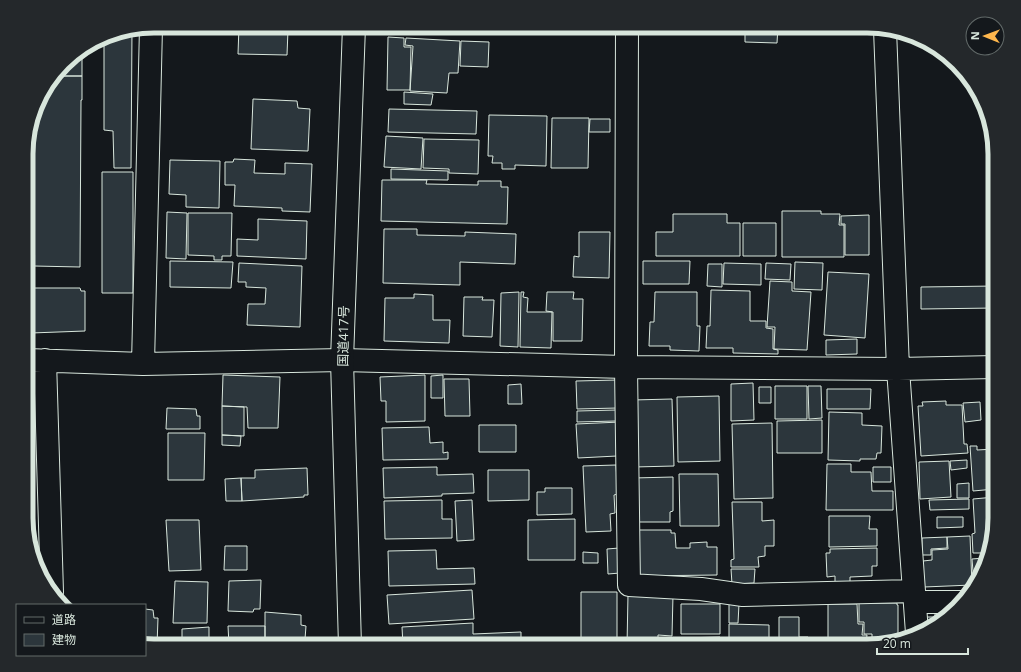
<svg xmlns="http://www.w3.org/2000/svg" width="1021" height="672" font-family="'Open Sans','Noto Sans JP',sans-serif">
  <rect width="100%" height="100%" fill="#14181c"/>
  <!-- building -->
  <path fill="#2c363c" stroke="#d8e6dc" d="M239 26H301L300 30H288L287 55 238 54Z
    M675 26H703V31H675Z
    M750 26H778L777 43 745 42V27H750Z
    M132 30 131 168H114L113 131 104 130V36Z
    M388 37 404 38V47H411L410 90H387Z
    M406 38 460 41 458 73H449L447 93 410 91 413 46 405 45Z
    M461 41 489 42 488 67 460 66Z
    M76 54H82V76H56L70 58Z
    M56 76H82V100H81L80 267 34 266V115L39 97Z
    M404 92 433 94 431 105 404 104Z
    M253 99 297 101 298 108 310 109 308 151 251 149Z
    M389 109 477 111 476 134 388 132Z
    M489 115 547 116 546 166 515 165V169H502V163H492L493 156H488Z
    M552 118H589L588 168H551Z
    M590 119H610V132H589Z
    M386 136 423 138 421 169 384 167Z
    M424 139 479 140 478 174 449 173V169L423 168Z
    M234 159 255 160 254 173 285 174V163L312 164 310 212 282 211V208L234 206 235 185H225V162H233Z
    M170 160 220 161 219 208 186 207V195L169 194Z
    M391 169 448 171V180L391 179Z
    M102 172H133V293H102Z
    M382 180H427L426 184 478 185V181H501V187H508L507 224 381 221Z
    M782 211H821V214H840L839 225H844V257H782Z
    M167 212 187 213 186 259 166 258Z
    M188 213H232L231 256H222V260H214V256L188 255Z
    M673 214H727V223H740V256H656V232H673Z
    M869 215V255H845V224H841V216Z
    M258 219 307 221 306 259 237 256V239L258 240Z
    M743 223H776V256H743Z
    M384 229H417V235L465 236V232L516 234 515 264 460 262V285L383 283Z
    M579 232H610L609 278 573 277 574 256 579 257Z
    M170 261 233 262 231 288 170 287Z
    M643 261H690L689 284H643Z
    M795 262 823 263 822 290 794 289Z
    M239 263 302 266 300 327 247 325 248 304H265L266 288 246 287V282H238Z
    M724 263 761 264V285L723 284Z
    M766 263 791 264 790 280 765 279Z
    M708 264H722V287L707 286Z
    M828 272 869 274 865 338 824 335Z
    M770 281 792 282V291L811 292 807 350 774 349 775 327H767Z
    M995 286V308L921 309V287Z
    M30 288H80L81 291H85V331L31 333Z
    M711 290 750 291V321H766V328L773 329V349L778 350V354L733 353V348H706L707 326H710Z
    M519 292 518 347 500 346 501 293Z
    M521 292H524L523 297 528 298 527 312H552L551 348 520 347Z
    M547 292H574L573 299H583L582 341H553V312L546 311Z
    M655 292H697V326H700L699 351 670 350V346H649L650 322H654Z
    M414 294 433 295V320H450L449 343 384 341 385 298H414Z
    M464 297H483L482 300H494L492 337 463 336Z
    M857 339V354L826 355V340Z
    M223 375 280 377 278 428H248L247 407 222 406Z
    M425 375V421L386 422V401H381L380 377Z
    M443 375V398H431V376Z
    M444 379H469L470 416H445Z
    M617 380 618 408 577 409 576 381Z
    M753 383 754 420 731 421V384Z
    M521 384 522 404H508V385Z
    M775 386H807V419H775Z
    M808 386H821L822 418 809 419Z
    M759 387H771V403H759Z
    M827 389H871L870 409H827Z
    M719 396 720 461 678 462 677 397Z
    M672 399 674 466 634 467 632 400Z
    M946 401V405H962L964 444H967L968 453 921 456 918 406H923L922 402Z
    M980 402 981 420 965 422 963 403Z
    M222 406 244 407V436L222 435Z
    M167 408 196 409 197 416H200V429H166Z
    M616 410V421L577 422V411Z
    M829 412 862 413V425L882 426 881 453H877L876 459H860V461L828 460Z
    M822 420V453H777V421Z
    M620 422V442H616L617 456 578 458 576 424Z
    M772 423 773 498 734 499 732 424Z
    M479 425H516V452H479Z
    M429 427 430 443 443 442V453L448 452V459L383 460 382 428Z
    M168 433H205L204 480H168Z
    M222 435 241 436 240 446 222 445Z
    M970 446H977V450L995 449V489L973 491Z
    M967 460V468L951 470 950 461Z
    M949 461 951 497 920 499 919 462Z
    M827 464H851V472H871L872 491H893V510H826Z
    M616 465 618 494 614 495 615 513 610 514 611 531 586 532 583 466Z
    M437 467V475L473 474 474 493 442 494V496L384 498 383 468Z
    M873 467H891V482H873Z
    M307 468 308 495H304V497L242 501 241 478H255V470Z
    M488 470H529V500L488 501Z
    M679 474H718L719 526H680Z
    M673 477V511L670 512V522H633V478Z
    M241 478 242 501H226L225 479Z
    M969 483V498H957V484Z
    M545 488H572V514L537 515V492H545Z
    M995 497V526L986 553H973L972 534 975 533 973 499Z
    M969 499V509L930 510 929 500Z
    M442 500V519H452V538L385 539 384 501Z
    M472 500 474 540 457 541 455 501Z
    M732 502H762V521L774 520V546H765V556L758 557 759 567H731V560L734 559Z
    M829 516H870L869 529H877V546L829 547Z
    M937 517H963V527L937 528Z
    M575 519V560H528V520Z
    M166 520H199L201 570 169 571Z
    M635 530H671V533H675L676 548H690V543L707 542V547H717V575L635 576Z
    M970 536 972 585 924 587 923 561 932 560V550L948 549 947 537Z
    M947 537V548L931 549V555H922V538Z
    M225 546H247V570H224Z
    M619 548 620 573 608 574 607 549Z
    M877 548V566H872V576L850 577V582H835V576L827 577 826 553H830V549Z
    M436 550 437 569 474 568 475 584 389 586 388 551Z
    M583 552 598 553V563H583Z
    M984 558 975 584H974L972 559Z
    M731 569H755L754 583 732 584Z
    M261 580 260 609H254L253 612 228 611 229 581Z
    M175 581 208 582 207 623H173Z
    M472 590 474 619 389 624 387 595Z
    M581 592H617V646H581Z
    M628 594 673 595 672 636 658 635V646H627Z
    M859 603H897V605H898V639L875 646H872V634H864V622H859Z
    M681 604H720V634H681Z
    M729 604H739L738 623H729Z
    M828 604H857L858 624H863L862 635H867L866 646H828Z
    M953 608 931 629 927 630 926 617H935V609Z
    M145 609 153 610 154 618H158L157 646 145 645Z
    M265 612 301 615V625L306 626 305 639H302V646L265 645Z
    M779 617H799V637H808V646H779Z
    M473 623V634L521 632V646H403L402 627Z
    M729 624 769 625V646H729Z
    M228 626H265V645H229Z
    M209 627V646H182V629Z
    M720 637V646H681V638Z
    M173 639H182V646H173Z"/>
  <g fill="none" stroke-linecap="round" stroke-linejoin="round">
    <defs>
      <path id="minor" d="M627 26 626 367 629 585 701 589 743 595 914 591
        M885 29 898 369 917 633
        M27 360 143 364 342 360 626 367 898 369 995 367
        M45 360 52 592
        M143 364 151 27
        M915 602H960"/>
      <path id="highway" d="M350 646 342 360 354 26"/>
    </defs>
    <!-- minor casing -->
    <use href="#minor" stroke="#d8e6dc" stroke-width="24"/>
    <!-- highway casing -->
    <use href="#highway" stroke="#d8e6dc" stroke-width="24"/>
    <!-- minor -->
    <use href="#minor" stroke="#14181c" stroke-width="22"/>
    <!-- highway -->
    <use href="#highway" stroke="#14181c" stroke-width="22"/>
  </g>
  <g text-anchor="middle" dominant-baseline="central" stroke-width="3" stroke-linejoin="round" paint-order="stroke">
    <!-- street labels -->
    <g font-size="13" fill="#d8e6dc" stroke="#14181c">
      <text transform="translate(343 336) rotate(-89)">国道417号</text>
    </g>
  </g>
  <!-- crop -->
  <path d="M0 0H1021V672H0ZM154 33H867A121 121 0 0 1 988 154V518A121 121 0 0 1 867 639H154A121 121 0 0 1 33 518V154A121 121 0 0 1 154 33Z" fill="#24282b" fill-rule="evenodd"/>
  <path fill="none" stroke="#d8e6dc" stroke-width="5" d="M154 33H867A121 121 0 0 1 988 154V518A121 121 0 0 1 867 639H154A121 121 0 0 1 33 518V154A121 121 0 0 1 154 33Z"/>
  <!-- legend -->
  <rect x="16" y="604" width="130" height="52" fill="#14181c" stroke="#626a69"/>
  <rect x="24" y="617" width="20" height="6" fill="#14181c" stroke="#626a69"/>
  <text x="52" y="624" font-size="12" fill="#d8e6dc">道路</text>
  <rect x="24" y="634" width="20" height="12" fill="#2c363c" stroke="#626a69"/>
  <text x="52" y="644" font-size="12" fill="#d8e6dc">建物</text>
  <!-- north arrow -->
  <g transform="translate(985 36) rotate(271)"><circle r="19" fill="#14181c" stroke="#626a69"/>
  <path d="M0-3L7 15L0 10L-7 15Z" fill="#ffb74d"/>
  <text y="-6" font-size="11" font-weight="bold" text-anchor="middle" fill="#d8e6dc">N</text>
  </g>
  <!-- scale -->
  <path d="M877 648v6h91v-6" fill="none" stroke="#d8e6dc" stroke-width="2"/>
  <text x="883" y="648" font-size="12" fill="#d8e6dc" stroke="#14181c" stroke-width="3" paint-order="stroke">20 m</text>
</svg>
